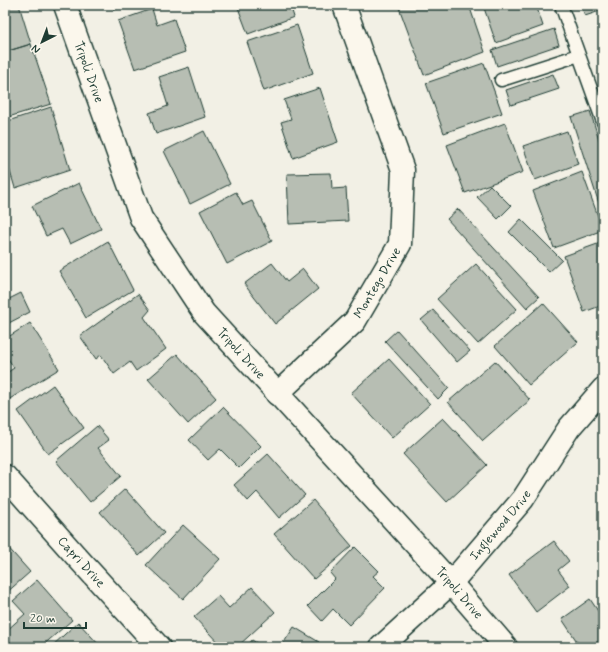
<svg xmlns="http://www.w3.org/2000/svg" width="608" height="652" font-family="Mynerve,sans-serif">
  <rect width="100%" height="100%" fill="#f2f0e5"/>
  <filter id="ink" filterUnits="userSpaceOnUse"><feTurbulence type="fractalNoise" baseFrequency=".025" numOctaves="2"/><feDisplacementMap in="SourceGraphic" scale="8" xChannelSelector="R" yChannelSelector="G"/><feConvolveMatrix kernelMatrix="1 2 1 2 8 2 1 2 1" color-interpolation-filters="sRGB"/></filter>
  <g filter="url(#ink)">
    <!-- building -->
    <path fill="#b7beb3" stroke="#1f3d34" d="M5 5H19L31 44 5 52Z
      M113 5H127L114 10Z
      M237 5H273V6L290 5 294 17 248 34Z
      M398 5H469L485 52 424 75Z
      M483 5H536L543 26 496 43Z
      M581 5H603V10L585 16Z
      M152 9 157 25 174 19 185 52 135 69 118 21Z
      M297 25 313 73 264 91 247 42Z
      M554 29 559 45 497 66 492 50Z
      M31 44 51 104 5 118V52Z
      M484 63 502 113 444 133 426 83Z
      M189 67 205 117 156 134 149 113 168 106 159 77Z
      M553 74 559 89 511 105 506 90Z
      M320 88 338 142 293 158 281 122 291 119 284 100Z
      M51 107 70 170 15 188 5 155V122Z
      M590 111 603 152V216L571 117Z
      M505 123 523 172 465 193 447 145Z
      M204 131 230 184 190 204 164 151Z
      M567 131 578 164 535 180 523 146Z
      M582 172 603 230 554 248 533 191Z
      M331 173 332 189 346 188 348 221 289 224 287 174Z
      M79 183 101 229 70 244 62 229 46 236 32 206Z
      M490 185 511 206 498 219 477 197Z
      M236 192 243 205 252 201 272 241 227 264 200 211Z
      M458 209 539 297 527 308 447 219Z
      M521 219 562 260 549 272 509 232Z
      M108 241 133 290 86 318 59 271Z
      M603 242V305L584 312 564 256Z
      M272 263 287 282 303 269 318 289 275 324 244 284Z
      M476 264 517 309 478 344 437 299Z
      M5 290 9 299 21 293 30 312 5 325Z
      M138 294 150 310 144 317 166 349 136 371 130 362 114 374 101 355 96 359 80 336Z
      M543 303 578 342 529 385 495 346Z
      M433 310 470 351 457 362 421 320Z
      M30 323 59 369 8 400 5 394V374L14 368 5 354V339Z
      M397 330 449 388 438 399 385 341Z
      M177 354 216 398 188 424 148 379Z
      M389 359 430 404 392 438 351 393Z
      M495 361 530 400 483 441 448 402Z
      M53 385 84 428 48 454 18 411Z
      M223 407 261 446 239 468 220 449 208 460 189 440Z
      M443 418 487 465 447 502 403 454Z
      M97 426 109 440 98 448 121 476 90 502 56 461Z
      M268 454 305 495 279 518 257 492 248 501 234 485Z
      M125 489 164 533 139 556 100 512Z
      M313 500 352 546 314 579 274 534Z
      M183 525 220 559 183 599 146 565Z
      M554 541 569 561 558 570 570 586 536 612 509 575Z
      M5 544 30 572 5 594Z
      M355 547 379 571 373 576 385 588 349 625 333 609 322 621 308 606 335 579 330 573Z
      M37 580 72 620 41 647H12L5 639V632L25 614 13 601Z
      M252 587 275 612 237 647H222L194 617 218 596 229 608Z
      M590 599 600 614 603 612V647H572L578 643 562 619Z
      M78 622 101 647H51Z
      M294 627 319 642 316 647H281Z
      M252 640 263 647H247Z"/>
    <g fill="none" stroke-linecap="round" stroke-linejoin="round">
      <defs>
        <path id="lane" d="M561 5 603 122
          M501 80 579 55"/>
        <g id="street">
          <path id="s1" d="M65 5 141 218 204 313 451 583 506 647"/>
          <path id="s2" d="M277 394 355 321 400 244 403 170 344 5"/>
          <path id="s3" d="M5 476 75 555 159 647"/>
          <path id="s4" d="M381 647 451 583 523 499 569 428 603 389"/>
        </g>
      </defs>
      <!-- lane casing -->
      <use href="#lane" stroke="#1f3d34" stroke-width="15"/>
      <!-- street casing -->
      <use href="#street" stroke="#1f3d34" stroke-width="25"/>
      <!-- lane -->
      <use href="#lane" stroke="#fbf7ec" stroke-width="12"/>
      <!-- street -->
      <use href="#street" stroke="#fbf7ec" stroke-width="22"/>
    </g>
  </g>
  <g text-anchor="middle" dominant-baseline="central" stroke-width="3.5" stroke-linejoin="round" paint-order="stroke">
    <!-- street labels -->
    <g font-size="13" fill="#1f3d34" stroke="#fbf7ec">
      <text stroke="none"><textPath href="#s1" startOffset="71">Tripoli Drive</textPath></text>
      <text stroke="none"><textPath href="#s2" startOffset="151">Montego Drive</textPath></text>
      <text stroke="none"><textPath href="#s1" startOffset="395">Tripoli Drive</textPath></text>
      <text stroke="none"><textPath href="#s4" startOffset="171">Inglewood Drive</textPath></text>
      <text stroke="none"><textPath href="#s3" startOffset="115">Capri Drive</textPath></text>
      <text stroke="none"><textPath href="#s1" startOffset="719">Tripoli Drive</textPath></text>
    </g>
  </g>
  <!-- margin -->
  <rect width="608" height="652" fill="none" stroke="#fbf7ec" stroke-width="20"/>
  <rect x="10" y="10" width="588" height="632" fill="none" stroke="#1f3d34" stroke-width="1.5" filter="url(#ink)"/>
  <!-- north arrow -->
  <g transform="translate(42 42) rotate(222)" stroke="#fbf7ec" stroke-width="3" paint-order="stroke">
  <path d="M0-3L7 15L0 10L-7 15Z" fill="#1f3d34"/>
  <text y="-6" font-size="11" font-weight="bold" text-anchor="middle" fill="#1f3d34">N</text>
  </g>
  <!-- scale -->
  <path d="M24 622v6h62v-6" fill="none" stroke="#1f3d34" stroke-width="2"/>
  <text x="30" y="622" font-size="12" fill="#1f3d34" stroke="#fbf7ec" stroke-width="3" paint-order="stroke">20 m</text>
</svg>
